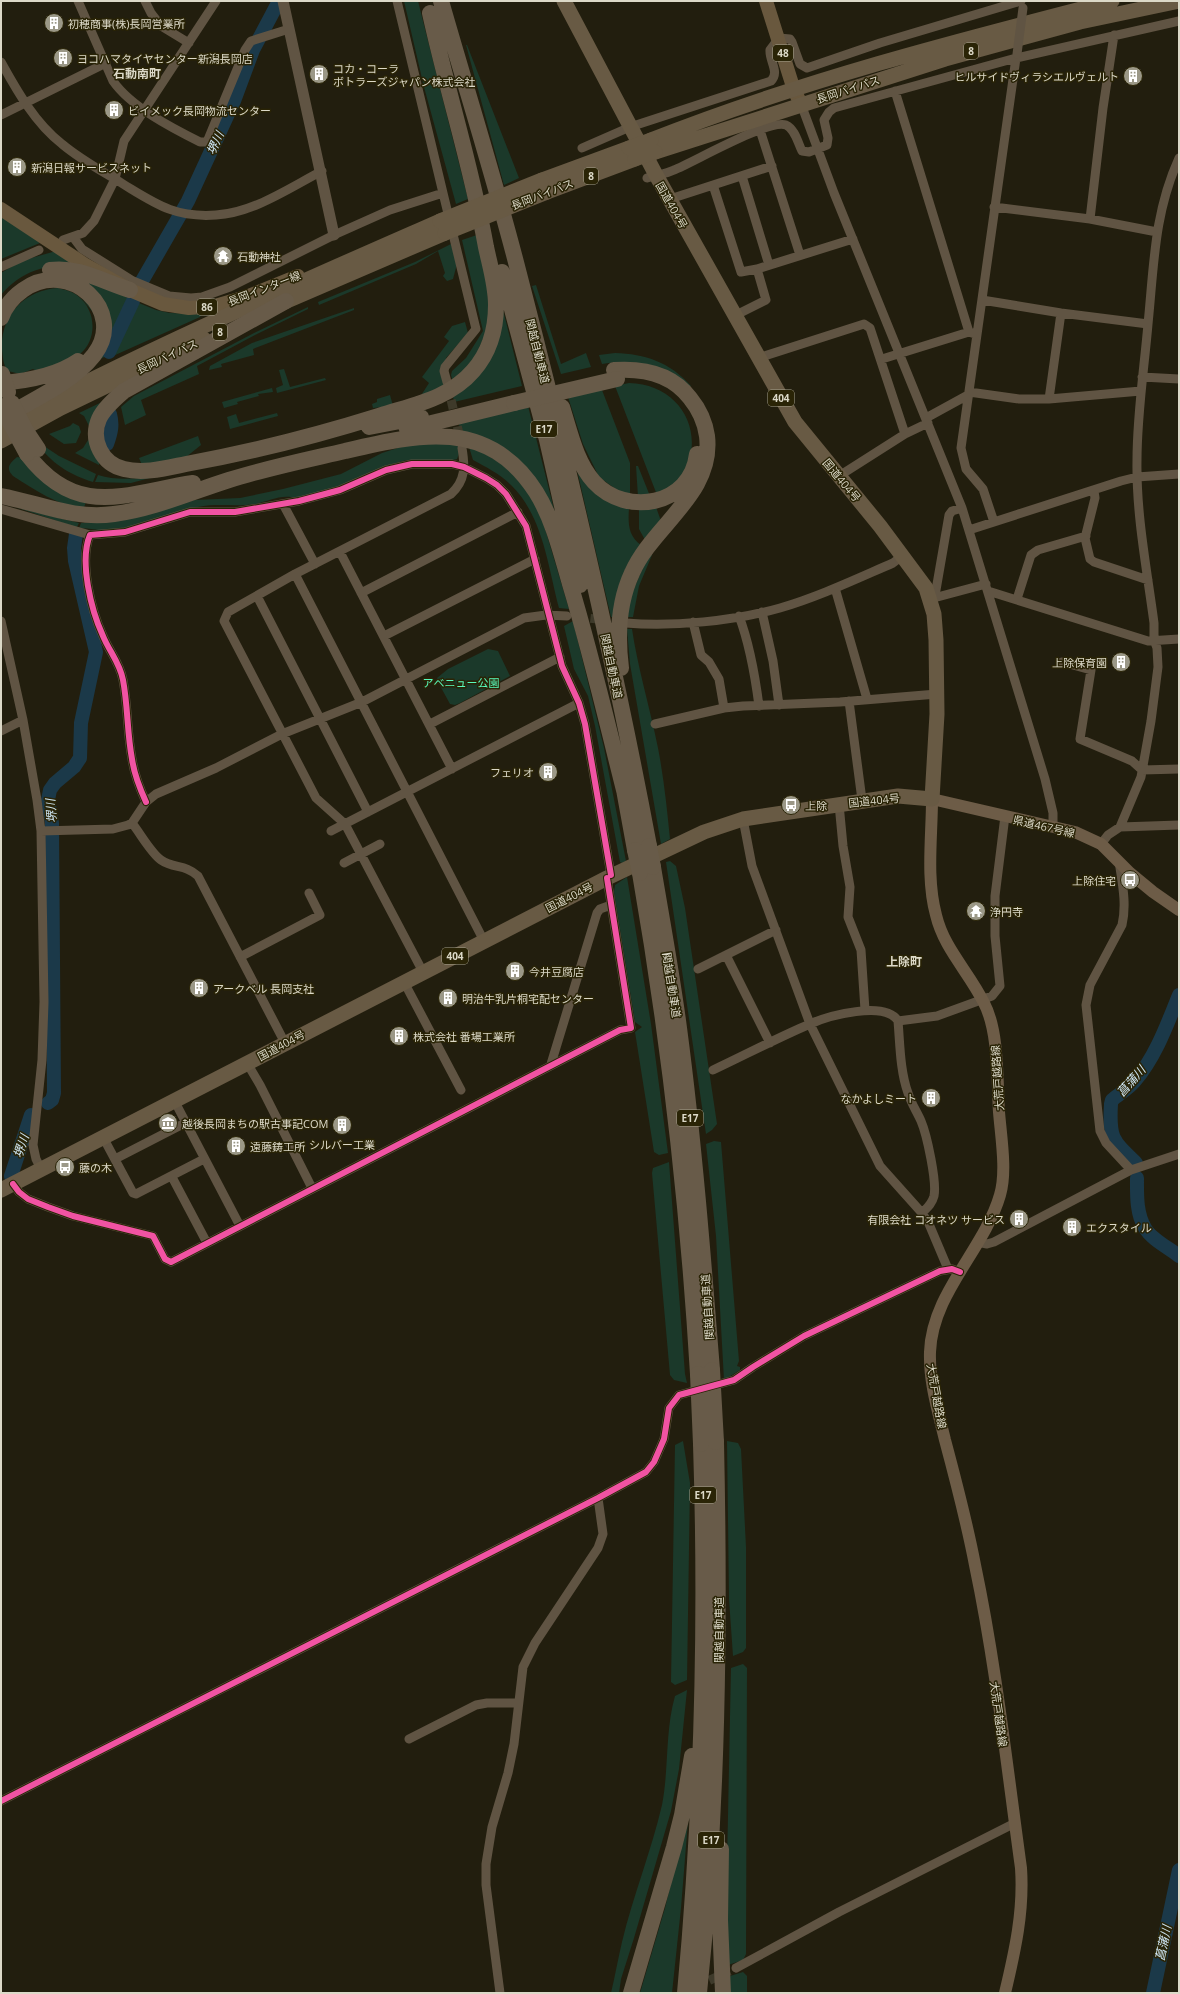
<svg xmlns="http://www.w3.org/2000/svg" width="1180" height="1994" font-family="'Open Sans','Noto Sans JP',sans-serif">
  <rect width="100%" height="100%" fill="#221e0e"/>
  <!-- green -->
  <path fill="#1b392a" d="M404 1H418L424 25 468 199 456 204 424 87Z
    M466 45H467L519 178 504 185Z
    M1 215 40 243 1 259Z
    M477 235 487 276 489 325 473 362 453 382 451 375 452 371 466 358 483 331 462 240Z
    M451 244 457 264 453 279 447 281 443 276 445 273 438 251 416 264 319 305 318 302 415 262Z
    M56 251 76 264C46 265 22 270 1 295V273L21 261Z
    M62 273 105 285 132 300 106 356 93 363 106 329Z
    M536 285 561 364 586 353 591 367 561 374 532 286Z
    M58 288C65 290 72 291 78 296 96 310 98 339 80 354 69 363 51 367 38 372L33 369 20 374 8 371C3 365 3 357 2 350 0 315 25 290 58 288Z
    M134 301 156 310 170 313 201 314 200 317 113 356 110 355 119 332Z
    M502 306 522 386 454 402 453 396Z
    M308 307V309L255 335 197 366 199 374 141 400 146 415 125 425 121 407 134 396 254 333Z
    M354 308V310L253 349 254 355 221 364 222 367 209 370 210 366 252 343Z
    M465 322 468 333 446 358 444 388 420 397 429 383 422 377 449 341 444 337 452 326Z
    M615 353C645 354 670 362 691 386L687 387C651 366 645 358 602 364L599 355Z
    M284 369 290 387 325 378 326 380 277 393 276 388 283 385 279 370Z
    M629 383C680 384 708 433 682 477 677 484 664 490 657 495L615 386Z
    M272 388 273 392 258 394 259 396 237 402 238 404 224 408 222 402Z
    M602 390 630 463V496L624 495 599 477 583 444 568 397Z
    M390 395 393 406 373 408 372 404 377 402V399Z
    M104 401 90 428 84 416 79 413Z
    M528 406 557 521 552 510 469 433 461 431 458 421Z
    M277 413 278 416 230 429 227 417 236 414 239 423Z
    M73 423 79 426 81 432 76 443 64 444 49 434 70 426Z
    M198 436 201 445 186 457 142 465 139 458Z
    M90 437 100 461 99 465 75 453 83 448Z
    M410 444H458L460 451 457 459 453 460H407L385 466 351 482 297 499C284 493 269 501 256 504 236 507 217 503 198 507 170 512 144 528 116 531 103 532 91 528 79 528L81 523 108 522 195 500 240 498 283 489 341 474 382 453Z
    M44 446 59 456 96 474 93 482C71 475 55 466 40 447Z
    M469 447 482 452 507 467 538 505 569 609 559 608C548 567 543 516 511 485 500 474 486 467 473 460Z
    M17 457 23 458 86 502 83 510C57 504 36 491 13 476 5 468 10 463 17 457Z
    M574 457 629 508C628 523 628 536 641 545L616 617H611Z
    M636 466H638L650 496 638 497Z
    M165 474 131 483 95 482 98 475C121 482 141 478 165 474Z
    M15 507 79 523 77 527 72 526Z
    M656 507 661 521 645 540 639 529V509Z
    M649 553 652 555 639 586 633 617H627L630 598Z
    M573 621 604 748 626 861 622 863 620 862 595 726 588 696 574 669 564 626Z
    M627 629H632C638 669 650 708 658 748 664 779 667 809 670 839L661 844 630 664Z
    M488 649 498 651 510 676 460 703 455 705 450 704 438 682 437 678 448 669Z
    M670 861 676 866 685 908 717 1124 712 1130 706 1134 666 862Z
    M627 877 651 1024 668 1153 659 1155 654 1152 635 1032 642 1027 635 1022 614 892 615 885Z
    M714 1141 721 1142 739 1361 737 1366 740 1367V1370L724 1380 716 1236 706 1144Z
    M669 1162 685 1374 687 1383 674 1380 670 1375 652 1173 653 1168Z
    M683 1441 690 1483 687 1680 675 1685 671 1682 675 1445Z
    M727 1441 738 1443 741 1449 746 1547V1648L743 1652 733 1656 729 1599Z
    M743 1664 747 1668 746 1954 743 1960 728 1965 725 1963 731 1668Z
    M687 1690 679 1769 671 1811 634 1938 621 1979 619 1993H611C615 1976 618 1959 622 1942 633 1896 651 1852 662 1805 669 1769 665 1731 675 1696Z
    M689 1809 681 1908 672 1993H640L665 1908Z
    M743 1972 747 1976V1993H726L730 1976Z"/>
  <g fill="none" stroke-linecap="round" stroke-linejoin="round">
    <!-- river -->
    <path stroke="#1b3949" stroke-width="14" d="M142 281 188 201 234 101 253 50 279 1
      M109 352 133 301
      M107 444C111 433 113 425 110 414
      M48 1103 52 1100 54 1093 52 823 48 800 50 790 55 783 74 767 80 758 81 723 96 652 75 561 74 548 76 534
      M1136 1163C1112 1140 1109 1138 1111 1104L1112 1100C1119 1094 1128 1089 1134 1082 1155 1058 1167 1025 1179 995
      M11 1176 31 1115
      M1137 1178C1137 1194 1136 1213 1145 1228 1151 1239 1169 1248 1179 1256
      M1153 1993 1179 1870"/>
    <!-- minor-tunnel -->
    <path stroke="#3e3a2a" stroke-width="9" stroke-dasharray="9 4.5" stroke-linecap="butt" d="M448 387 461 442
      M577 617 606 620
      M697 1986 736 1968"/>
    <!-- minor -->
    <path stroke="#605443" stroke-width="9" d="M78 1 113 81C131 107 172 128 200 142H207L245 50 251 41 289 29
      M145 1 151 13 161 26 189 43
      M1 62C17 91 35 123 62 144 81 160 102 171 123 184 156 204 175 218 216 215 253 213 289 188 322 171
      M895 91 969 332
      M801 104 834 193 962 508 1045 779 1053 813V826
      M1 115 106 63
      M760 130 800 255
      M582 148 630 127 771 81C780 72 769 61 770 50L779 38 790 39 792 42 800 64 807 68 880 43 1021 1
      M742 176 769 265
      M647 178C656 175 666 174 674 170 694 162 768 119 786 125 795 129 798 143 802 151L809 152 827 145 828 138 824 120 829 112 834 108 1016 58 1179 21
      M713 185 741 272 757 269 853 239
      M443 193 476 329 445 367 444 371 447 382
      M670 199 772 166
      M994 207 1090 219 1157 232
      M1090 219 1103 108 1114 35
      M73 237 82 249 133 281 169 296 191 298 202 297 230 287 334 235 390 210 443 193 397 1
      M63 240 83 233 94 221 115 179 124 141 216 1
      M1 267 39 250
      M982 300 1061 313 1148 324
      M1061 313 1049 399 1141 391
      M734 316 766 300 757 269
      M758 358 864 324 870 328 905 434
      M882 359 969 332 975 334
      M1142 377 1179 379
      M969 392 1019 399H1049
      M926 418 968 395
      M839 476 905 434 928 423
      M1094 491 1095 498 1085 538 1090 559 1094 562 1148 580
      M283 504 315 564
      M1 509 90 535
      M994 522 983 489 966 469 961 448 1016 58
      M969 530 1121 481 1137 477 1179 474
      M340 552 452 769
      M295 574 484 941
      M835 588 867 699
      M988 591 1148 641 1179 639
      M361 593 518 512
      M257 596 368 812
      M930 599 936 590 949 515 952 511 962 508
      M930 599 986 584
      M1017 599 1031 555 1038 550 1086 536
      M762 612 773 661 779 705
      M739 616C750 645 755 675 759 706
      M1 621 23 720 37 800 41 831 44 1002 42 1060 33 1145 36 1159 41 1169
      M693 622 701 655 709 662 719 679 724 708
      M626 623C673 627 734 621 780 608 818 597 856 579 893 563L902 556
      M384 636 535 559
      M1062 662 1091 670 1080 739 1132 761 1142 770 1179 769
      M849 701 862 800
      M430 724 560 657
      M655 724 724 708 743 706 840 702 937 694
      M1 731 23 720
      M146 802C140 789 134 773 132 759 127 733 128 706 123 680 120 663 109 651 103 636 91 610 79 561 90 535L125 532 190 512H235L299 501 340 490 386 470 412 464H452L464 467 486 478 497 485 506 494 526 526 562 666 579 703 585 724 611 875
      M839 804 843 846 850 887 848 917 861 950 865 1010
      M743 819 752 866 810 1024 880 1166 922 1213 929 1224 948 1269
      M132 823C140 833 151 853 161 860 174 869 185 864 198 876L285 1043
      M1120 827 1141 777 1151 721 1158 667 1157 648 1154 640V623C1147 570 1136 514 1137 460 1137 415 1144 370 1148 324 1154 265 1154 213 1179 158
      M41 831 113 829 128 825 132 823 146 802 156 794 216 768 282 734 362 702 524 618 546 615 567 616
      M331 831 579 703
      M1101 844 1108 835 1120 827 1179 825
      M1119 861C1122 882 1127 904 1122 925L1090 985 1086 1005 1100 1131 1106 1143 1131 1170
      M344 863 380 844
      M726 955 770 1043
      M240 957 320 915 309 893
      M698 969 776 930
      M423 972 345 824 316 798 224 621 228 612 295 574 451 494C466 480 465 466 462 448
      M404 982 461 1090
      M898 1021C900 1044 900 1071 908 1093 911 1103 917 1112 921 1121 927 1135 937 1182 934 1196 932 1204 927 1208 922 1213
      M247 1063 260 1085 312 1188
      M551 1064 597 913 600 909 611 905
      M713 1070C745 1055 777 1038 810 1024 828 1016 885 1000 898 1021L937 1016 992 996 1000 986 995 936V896L1005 816
      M174 1100 240 1226
      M103 1137 133 1193 136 1194 204 1159
      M115 1159 185 1123
      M172 1177 207 1243
      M13 1184 19 1192 28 1199 48 1207 73 1216 153 1236 165 1259 171 1262 620 1030 631 1028 607 878
      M977 1242 987 1244 994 1242 1131 1170 1179 1154
      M409 1739 476 1705 487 1703H518
      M1 1801 598 1498 646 1472 654 1462 664 1439 669 1408 679 1395 734 1380 753 1367 804 1336 940 1271 952 1269 960 1272
      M736 1968 839 1912 1015 1823
      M500 1993 486 1885V1864L492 1827 508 1773 514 1744 523 1667 535 1643 598 1548 603 1534 598 1498"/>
    <!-- tertiary -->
    <path stroke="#605443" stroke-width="11" d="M283 1 334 235"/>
    <!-- secondary -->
    <path stroke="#6d5c47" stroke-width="12" d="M1005 1993C1015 1951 1024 1911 1021 1868 1007 1767 996 1665 975 1565 967 1523 956 1481 945 1440 938 1411 929 1382 930 1352 932 1293 984 1250 1000 1195 1007 1172 1001 1137 999 1112 997 1080 999 1031 984 1003 969 972 944 949 936 915 926 878 932 837 932 799L1075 832 1101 844 1130 873 1153 892 1179 910"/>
    <!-- primary -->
    <path stroke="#69583e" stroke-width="14" d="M766 1 794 90 801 104
      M1 209 84 264 130 290 163 304 189 308 215 306 246 297 298 276"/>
    <!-- trunk -->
    <path stroke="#685a44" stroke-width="15" d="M651 140C800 81 956 41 1112 1
      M655 152 945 59 1080 22 1179 1
      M542 180 629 148
      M547 192 635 159
      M275 306 445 233
      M1 426C144 350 292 286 440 221
      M1 441 61 408 204 339
      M1 1190 607 878 704 832 743 819 898 796 932 799 937 714 936 640 934 614 926 588 880 526 795 422 656 175 564 1"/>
    <!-- motorway -->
    <path stroke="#685b49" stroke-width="16" d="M441 1C467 92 496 183 519 274 568 463 613 654 649 846
      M50 270C79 266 103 282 130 290
      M502 272 547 440 580 585
      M286 301 124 391C115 399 104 408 99 419 90 440 102 464 124 469 144 474 166 468 186 464 252 452 315 436 379 416 412 405 449 399 473 371 489 353 496 329 496 305 496 285 490 266 486 247 472 168 447 91 430 13
      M1 318C5 307 13 297 23 290 69 257 128 311 94 355 72 383 34 399 4 417
      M614 370C643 368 672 374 690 398 699 409 705 422 707 436 714 494 653 525 632 573 618 603 617 636 621 668
      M1 383C26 381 56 376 78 361
      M562 407C570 432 576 462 594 482 626 517 691 506 697 454
      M369 427 421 417
      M407 429 514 403
      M27 454C77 520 126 493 193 483
      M1 496C39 503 74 520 114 514 153 509 191 492 229 480 267 468 306 460 345 451 418 434 488 417 536 492 553 519 561 553 570 584 591 653 607 723 625 794
      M623 784 635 850
      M653 867C662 921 672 974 679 1028 694 1142 703 1256 712 1370
      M640 873C669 1039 688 1206 698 1374
      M721 1849 720 1920 723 1993
      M631 1993 674 1847 682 1815 692 1756
      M685 1993C702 1810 707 1628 701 1444
      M699 1993C718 1810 720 1626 716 1442"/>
    <!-- minor-bridge -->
    <path stroke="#605443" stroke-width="9" d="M1017 54 1023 8"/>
    <!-- trunk-bridge -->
    <path stroke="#685a44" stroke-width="15" d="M629 148 651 140
      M635 159 655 152
      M440 221 542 180
      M445 233 547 192"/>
    <!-- motorway-bridge -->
    <path stroke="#685b49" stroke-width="16" d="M2 374 8 392
      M12 403 26 431 38 449
      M514 403 617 379
      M1 406 27 454
      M649 846 653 867
      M635 850 640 873
      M712 1370 716 1442
      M698 1374 701 1444"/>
    <defs>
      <path id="cycleway" d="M146 802C140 789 134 773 132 759 127 733 128 706 123 680 120 663 109 651 103 636 91 610 79 561 90 535L125 532 190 512H235L299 501 340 490 386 470 412 464H452L464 467 486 478 497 485 506 494 526 526 562 666 579 703 585 724 611 875
        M13 1184 19 1192 28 1199 48 1207 73 1216 153 1236 165 1259 171 1262 620 1030 631 1028 607 878
        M1 1801 598 1498 646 1472 654 1462 664 1439 669 1408 679 1395 734 1380 753 1367 804 1336 940 1271 952 1269 960 1272"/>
    </defs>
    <!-- cycleway casing -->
    <use href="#cycleway" stroke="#2a2406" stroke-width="8"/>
    <!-- cycleway -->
    <use href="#cycleway" stroke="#f153a3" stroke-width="6"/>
  </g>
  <!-- icons -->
  <defs>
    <symbol id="building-disc" viewBox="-11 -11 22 22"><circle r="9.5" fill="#9b9887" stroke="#2a2406"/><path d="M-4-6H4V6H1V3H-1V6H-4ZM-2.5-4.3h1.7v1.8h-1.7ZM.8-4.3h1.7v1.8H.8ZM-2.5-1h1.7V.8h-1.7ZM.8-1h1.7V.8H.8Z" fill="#fff"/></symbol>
    <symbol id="temple-disc" viewBox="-11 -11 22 22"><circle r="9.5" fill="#9b9887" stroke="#2a2406"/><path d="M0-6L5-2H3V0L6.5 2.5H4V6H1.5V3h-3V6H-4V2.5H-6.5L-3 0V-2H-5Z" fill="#fff"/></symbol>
    <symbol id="bus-disc" viewBox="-11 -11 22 22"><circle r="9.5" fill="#9b9887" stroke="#2a2406"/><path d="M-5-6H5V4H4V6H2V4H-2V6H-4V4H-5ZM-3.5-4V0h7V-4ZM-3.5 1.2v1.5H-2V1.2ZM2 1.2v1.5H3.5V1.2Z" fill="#fff"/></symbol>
    <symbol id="museum-disc" viewBox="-11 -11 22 22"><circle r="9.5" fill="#9b9887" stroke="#2a2406"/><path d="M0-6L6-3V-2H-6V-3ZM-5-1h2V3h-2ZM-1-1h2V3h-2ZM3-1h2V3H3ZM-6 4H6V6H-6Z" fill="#fff"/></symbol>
  </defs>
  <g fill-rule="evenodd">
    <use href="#building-disc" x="43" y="12" width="22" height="22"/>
    <use href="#building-disc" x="52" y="47" width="22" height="22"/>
    <use href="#building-disc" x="308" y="63" width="22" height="22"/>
    <use href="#building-disc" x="1122" y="65" width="22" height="22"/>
    <use href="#building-disc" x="103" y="99" width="22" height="22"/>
    <use href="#building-disc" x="6" y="156" width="22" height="22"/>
    <use href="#temple-disc" x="212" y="245" width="22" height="22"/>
    <use href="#building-disc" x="1110" y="651" width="22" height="22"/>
    <use href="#building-disc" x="537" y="761" width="22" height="22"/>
    <use href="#bus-disc" x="780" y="794" width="22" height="22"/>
    <use href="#bus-disc" x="1119" y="869" width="22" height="22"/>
    <use href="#temple-disc" x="965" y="900" width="22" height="22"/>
    <use href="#building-disc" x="504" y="960" width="22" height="22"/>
    <use href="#building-disc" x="188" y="977" width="22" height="22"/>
    <use href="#building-disc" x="437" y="987" width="22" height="22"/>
    <use href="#building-disc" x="388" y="1025" width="22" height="22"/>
    <use href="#building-disc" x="920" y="1087" width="22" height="22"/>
    <use href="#museum-disc" x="157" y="1112" width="22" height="22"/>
    <use href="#building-disc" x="331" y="1114" width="22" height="22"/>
    <use href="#building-disc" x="225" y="1135" width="22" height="22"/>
    <use href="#bus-disc" x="54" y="1156" width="22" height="22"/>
    <use href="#building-disc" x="1008" y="1208" width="22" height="22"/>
    <use href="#building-disc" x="1061" y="1216" width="22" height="22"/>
  </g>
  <g text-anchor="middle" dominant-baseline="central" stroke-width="3" stroke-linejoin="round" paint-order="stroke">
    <!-- shield labels -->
    <g fill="#2a2406" stroke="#a7a38e" stroke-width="1">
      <rect x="964" y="43" width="14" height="16" rx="3"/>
      <rect x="773" y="45" width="20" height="16" rx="3"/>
      <rect x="584" y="168" width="14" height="16" rx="3"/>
      <rect x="197" y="299" width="20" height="16" rx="3"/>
      <rect x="213" y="324" width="14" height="16" rx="3"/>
      <rect x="768" y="390" width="26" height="16" rx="3"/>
      <rect x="531" y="421" width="26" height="16" rx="3"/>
      <rect x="442" y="948" width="26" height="16" rx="3"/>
      <rect x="677" y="1110" width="26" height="16" rx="3"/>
      <rect x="690" y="1487" width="26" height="16" rx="3"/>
      <rect x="698" y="1832" width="26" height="16" rx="3"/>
    </g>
    <g font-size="10" font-weight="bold" fill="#dcd9c8">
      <text x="971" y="51">8</text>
      <text x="783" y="53">48</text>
      <text x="591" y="176">8</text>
      <text x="207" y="307">86</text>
      <text x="220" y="332">8</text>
      <text x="781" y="398">404</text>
      <text x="544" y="429">E17</text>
      <text x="455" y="956">404</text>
      <text x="690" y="1118">E17</text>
      <text x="703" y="1495">E17</text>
      <text x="711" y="1840">E17</text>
    </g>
    <!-- poi labels -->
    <g font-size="11" fill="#dcd9c8" stroke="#2a2406" text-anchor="start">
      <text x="68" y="23">初穂商事(株)長岡営業所</text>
      <text x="77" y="58">ヨコハマタイヤセンター新潟長岡店</text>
      <text x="333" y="68">コカ・コーラ<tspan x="333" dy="13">ボトラーズジャパン株式会社</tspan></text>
      <text x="1119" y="76" text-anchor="end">ヒルサイドヴィラシエルヴェルト</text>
      <text x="128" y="110">ビイメック長岡物流センター</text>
      <text x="31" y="167">新潟日報サービスネット</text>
      <text x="237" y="256">石動神社</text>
      <text x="1107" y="662" text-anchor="end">上除保育園</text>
      <text x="534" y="772" text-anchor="end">フェリオ</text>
      <text x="805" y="805">上除</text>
      <text x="1116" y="880" text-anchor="end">上除住宅</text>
      <text x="990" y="911">浄円寺</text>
      <text x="529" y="971">今井豆腐店</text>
      <text x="213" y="988">アークベル 長岡支社</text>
      <text x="462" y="998">明治牛乳片桐宅配センター</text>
      <text x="413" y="1036">株式会社 番場工業所</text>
      <text x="917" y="1098" text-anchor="end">なかよしミート</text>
      <text x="182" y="1123">越後長岡まちの駅古事記COM</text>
      <text x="342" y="1144" text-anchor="middle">シルバー工業</text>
      <text x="250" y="1146">遠藤鋳工所</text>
      <text x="79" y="1167">藤の木</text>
      <text x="1005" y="1219" text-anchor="end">有限会社 コオネツ サービス</text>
      <text x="1086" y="1227">エクスタイル</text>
    </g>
    <!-- street labels -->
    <g font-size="11" fill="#dcd9c8" stroke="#2a2406">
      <text transform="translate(848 89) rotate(-18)">長岡バイパス</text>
      <text transform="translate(542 194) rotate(-21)">長岡バイパス</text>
      <text transform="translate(672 205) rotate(60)">国道404号</text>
      <text transform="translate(264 288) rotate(-21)">長岡インター線</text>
      <text transform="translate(538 351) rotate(76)">関越自動車道</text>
      <text transform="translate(167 356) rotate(-25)">長岡バイパス</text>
      <text transform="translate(842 480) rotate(50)">国道404号</text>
      <text transform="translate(612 666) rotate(78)">関越自動車道</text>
      <text transform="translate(874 800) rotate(-6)">国道404号</text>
      <text transform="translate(1044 826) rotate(13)">県道467号線</text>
      <text transform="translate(569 897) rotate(-27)">国道404号</text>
      <text transform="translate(672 985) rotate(81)">関越自動車道</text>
      <text transform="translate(281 1045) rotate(-28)">国道404号</text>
      <text transform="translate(997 1078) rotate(-94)">大荒戸越路線</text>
      <text transform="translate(707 1307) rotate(-94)">関越自動車道</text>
      <text transform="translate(937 1396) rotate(80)">大荒戸越路線</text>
      <text transform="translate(718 1630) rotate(-90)">関越自動車道</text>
      <text transform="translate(999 1714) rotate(82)">大荒戸越路線</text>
    </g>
    <!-- park labels -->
    <g font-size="11" fill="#58fabd" stroke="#2a2406">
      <text x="461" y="682">アベニュー公園</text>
    </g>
    <!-- neighbourhood labels -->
    <g font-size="12" font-weight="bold" fill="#dcd9c8" stroke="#2a2406">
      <text x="137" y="73">石動南町</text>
      <text x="904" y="961">上除町</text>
    </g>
    <!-- water labels -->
    <g font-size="12" font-style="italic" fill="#cfe7f5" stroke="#2a2406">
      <text transform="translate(215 143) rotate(-65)">堺川</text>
      <text transform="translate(51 811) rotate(-95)">堺川</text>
      <text transform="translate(1131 1081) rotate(-49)">菖蒲川</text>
      <text transform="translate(21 1146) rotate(-72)">堺川</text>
      <text transform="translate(1163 1943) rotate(-78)">菖蒲川</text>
    </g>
  </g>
  <!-- border -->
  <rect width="1180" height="1994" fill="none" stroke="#dcd9c8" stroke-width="4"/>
</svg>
